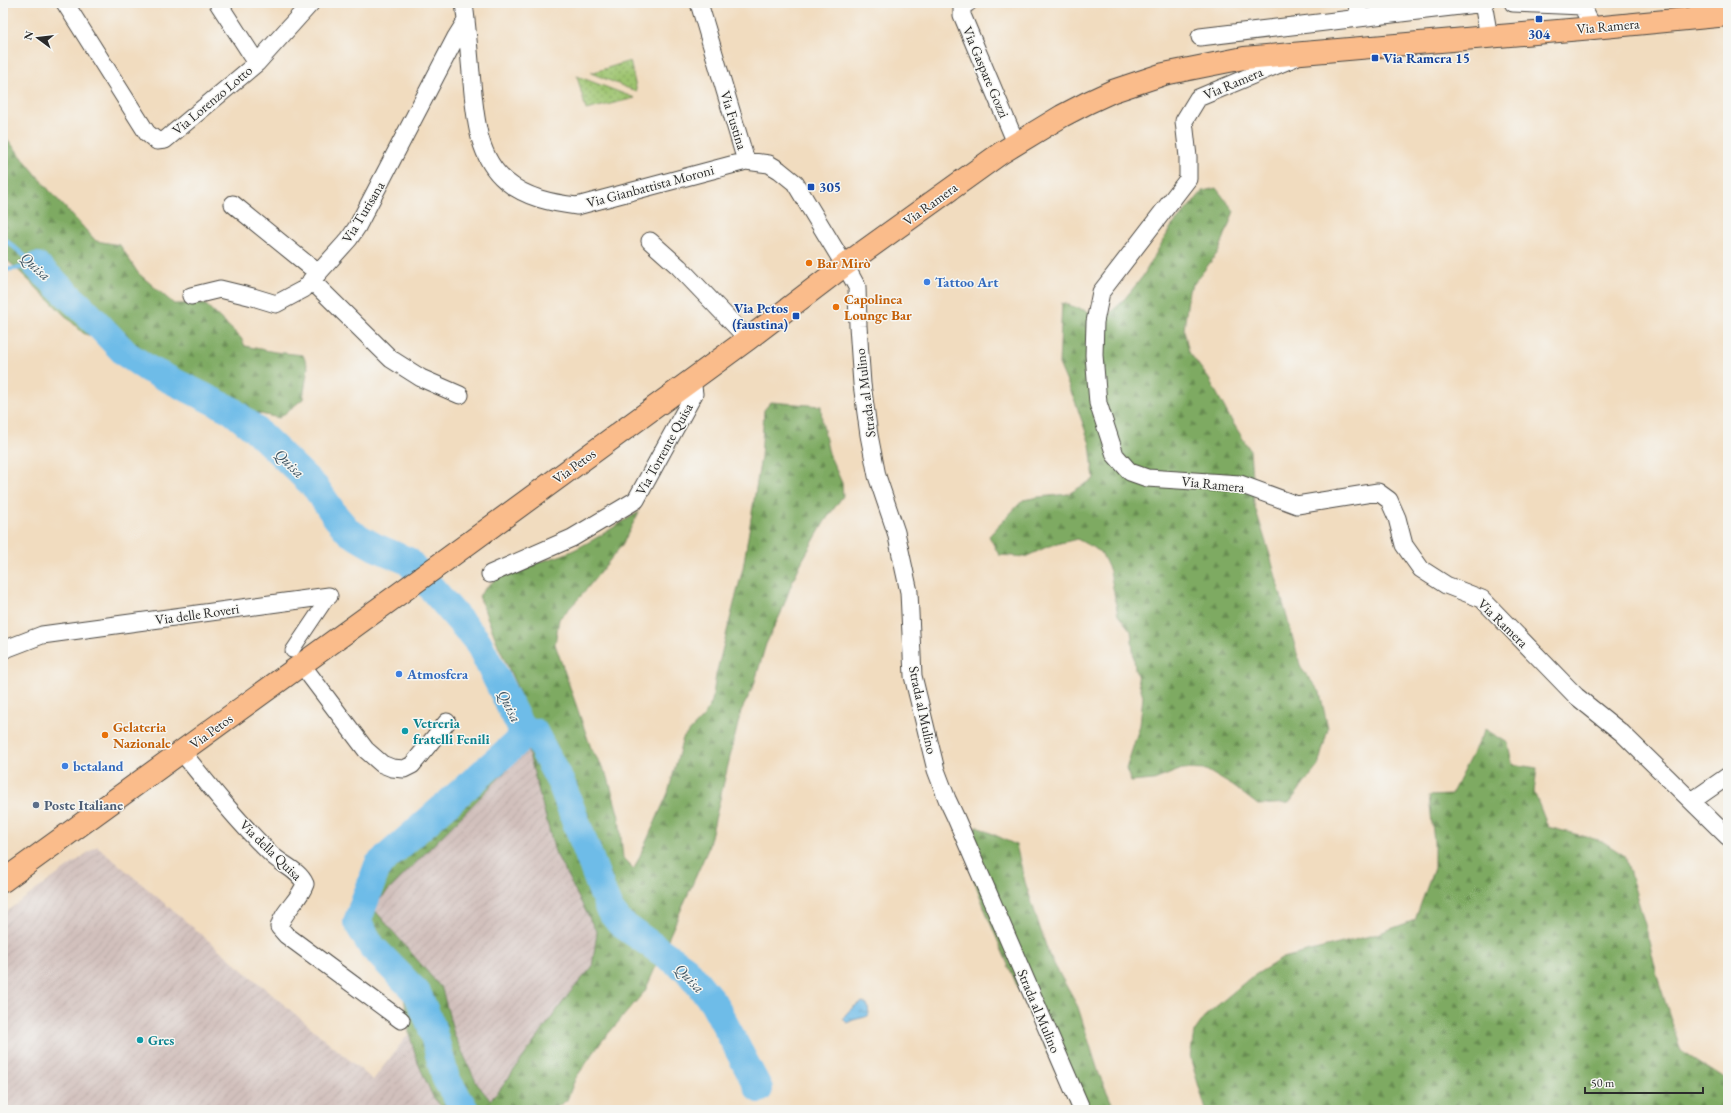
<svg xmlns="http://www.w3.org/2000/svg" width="1731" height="1113" font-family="'EB Garamond',serif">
  <defs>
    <pattern id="industrial-furrows" width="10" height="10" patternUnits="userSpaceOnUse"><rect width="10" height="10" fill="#d1c0bc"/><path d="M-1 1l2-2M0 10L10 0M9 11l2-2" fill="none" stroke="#b4a5a2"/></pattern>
    <pattern id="grass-dots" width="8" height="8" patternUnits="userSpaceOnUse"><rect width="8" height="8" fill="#9ec46f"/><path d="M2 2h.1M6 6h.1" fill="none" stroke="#819f5b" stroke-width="1.8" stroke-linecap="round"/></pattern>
    <pattern id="forest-firs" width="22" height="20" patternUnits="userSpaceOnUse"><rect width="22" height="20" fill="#7eaa62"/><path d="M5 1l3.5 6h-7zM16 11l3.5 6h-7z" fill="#678b51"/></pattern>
    <pattern id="water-ripples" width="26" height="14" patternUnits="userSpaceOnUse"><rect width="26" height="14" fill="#6ebce8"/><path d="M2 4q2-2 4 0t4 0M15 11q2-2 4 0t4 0" fill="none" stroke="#5b99bc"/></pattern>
  </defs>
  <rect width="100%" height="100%" fill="#f6f6f2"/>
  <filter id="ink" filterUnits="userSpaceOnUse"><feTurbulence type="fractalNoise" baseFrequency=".025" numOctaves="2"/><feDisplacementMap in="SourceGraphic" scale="8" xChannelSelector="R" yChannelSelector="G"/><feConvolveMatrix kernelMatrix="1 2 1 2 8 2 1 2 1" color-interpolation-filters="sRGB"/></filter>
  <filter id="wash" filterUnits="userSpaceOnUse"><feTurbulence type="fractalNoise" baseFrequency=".012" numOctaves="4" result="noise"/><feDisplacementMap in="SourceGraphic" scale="16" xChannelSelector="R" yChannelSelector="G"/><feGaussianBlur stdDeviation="0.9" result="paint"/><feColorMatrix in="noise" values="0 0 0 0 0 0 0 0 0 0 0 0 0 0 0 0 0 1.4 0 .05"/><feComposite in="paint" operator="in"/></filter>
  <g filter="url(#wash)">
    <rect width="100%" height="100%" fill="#f1dcbf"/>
    <!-- industrial -->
    <path fill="url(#industrial-furrows)" d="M526 743 555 852 597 933 592 967 568 995 499 1091 489 1101 477 1084 454 1034 442 989 372 907 505 772Z
      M97 846 373 1080 409 1033 418 1063 433 1097 444 1110H3V914Z"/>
    <!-- grass -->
    <path fill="url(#grass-dots)" stroke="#64784d" d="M630 61 637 92 591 73Z
      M577 76 635 98 586 110Z"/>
    <!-- forest -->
    <path fill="url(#forest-firs)" stroke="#546a46" fill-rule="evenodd" d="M3 134 49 190 96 241 120 245 138 273 174 304 204 303 241 338 245 346 275 352 303 355 308 367 303 399 279 418 224 406 174 369 83 333 14 266 3 257Z
      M1216 188 1234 211 1219 251 1189 290 1184 330 1189 352 1209 379 1230 418 1250 450 1254 504 1269 552 1301 668 1320 692 1328 729 1318 766 1289 803 1258 805 1233 786 1206 770 1182 769 1154 780 1131 782 1126 769 1140 725 1143 696 1135 669 1131 631 1118 615 1110 571 1101 552 1077 539 1049 546 1025 557 999 555 989 536 1023 500 1039 497 1068 494 1094 479 1090 444 1075 401 1059 364 1062 303 1106 317 1122 302 1143 276 1171 227 1203 191Z
      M771 402 821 406 822 421 829 454 842 483 843 496 825 521 802 561 793 580 781 613 766 644 753 688 741 711 708 849 645 991 602 1041 575 1079 567 1100 553 1110H444L433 1097 418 1063 409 1033 402 982 357 931 349 904 387 853 513 743 517 733 519 692 498 645 479 596C503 563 542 566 576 549 598 538 618 524 639 512L622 545 581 596 559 619 555 644 591 748 608 777 619 817 623 858 634 869 668 793 683 738 704 716 712 701 716 675 743 568 761 457 764 410ZM526 743 555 852 597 933 592 967 568 995 499 1091 490 1100 477 1084 454 1034 442 989 372 907 505 772Z
      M1485 729 1508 743 1512 764 1537 768 1534 792 1548 827 1602 841 1625 856 1646 928 1658 979 1681 1051 1728 1081V1110H1206L1190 1057 1194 1032 1206 1015 1250 978 1283 958 1374 935 1415 920 1434 868V842L1429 796 1451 795Z
      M976 826 1016 845 1025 882 1049 955 1078 1007 1099 1074 1115 1110H1075L1027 1009 989 920 970 869 969 849Z"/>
    <!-- water -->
    <path fill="url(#water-ripples)" stroke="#4c748a" d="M863 1002 868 1006 869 1014 865 1017 853 1020 847 1023 843 1019C846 1012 855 1005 863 1002Z"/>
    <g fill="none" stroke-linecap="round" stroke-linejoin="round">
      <!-- stream -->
      <path stroke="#6ebce8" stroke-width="4.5" d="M3 238 37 266
        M3 270 37 266"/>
      <!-- river -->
      <path stroke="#6ebce8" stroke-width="28" d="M37 266 84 310 126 354 148 369 231 410 257 431 316 488 336 517 349 532 375 547 408 561 478 642 524 734
        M534 732 562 785 609 909 620 923 686 969 713 1002 759 1089
        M465 1110 446 1079 431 1025 417 993 372 947 357 922 378 865 514 745 523 734"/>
    </g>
  </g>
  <g filter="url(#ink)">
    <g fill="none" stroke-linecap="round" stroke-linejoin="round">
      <defs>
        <path id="pedestrian" d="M292 651 329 596"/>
        <path id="minor" d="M65 3 147 133 157 141 165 140 257 63 311 3
          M218 3 257 63
          M464 3C467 26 469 50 471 73 475 109 475 156 506 181 526 198 552 203 577 206L746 161 769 164 779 170 795 183 851 276 857 287 858 326 862 384 869 435 877 476 896 532 909 592 913 676 936 770 947 799 955 816 1082 1110
          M699 3 746 161
          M968 3 962 6V15L1016 143
          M1357 3 1359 18
          M1483 3 1489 37
          M1513 3 1582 6 1593 28
          M1699 3V17
          M1200 37 1485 3
          M1294 58 1198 98 1184 121 1188 157V179L1101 292 1095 322 1094 355 1098 403 1115 455 1130 472 1147 478 1240 484 1297 505 1378 492 1389 500 1397 518 1404 545 1421 569 1446 585 1482 599 1576 696 1622 733 1728 837
          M233 204 318 273
          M650 241 679 267 748 339
          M311 280 391 359 421 378 460 395
          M191 296 220 289 253 297 276 304 304 289 349 239 357 227 456 37 466 21
          M490 574 572 538 636 500 694 394 692 379
          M3 650 42 635 329 596
          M302 665 366 750 382 764 392 768 404 769 412 765 447 722
          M182 752C210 787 239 823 271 854 282 865 299 870 305 884 299 901 283 911 279 927L286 935 401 1020
          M1692 801 1728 776"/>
        <path id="primary" d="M3 881 443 562 748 339 845 265 1001 153 1062 116 1087 103 1113 91 1164 74 1244 58 1593 28 1728 15"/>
      </defs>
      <!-- pedestrian casing -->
      <use href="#pedestrian" stroke="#494641" stroke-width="15"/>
      <!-- minor casing -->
      <use href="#minor" stroke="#494641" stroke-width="19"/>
      <!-- primary casing -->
      <use href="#primary" stroke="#494641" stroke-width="24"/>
      <!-- pedestrian -->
      <use href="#pedestrian" stroke="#fff" stroke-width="13"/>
      <!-- minor -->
      <use href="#minor" stroke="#fff" stroke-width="17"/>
      <!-- primary -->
      <use href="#primary" stroke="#fabc8b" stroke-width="22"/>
    </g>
  </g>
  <!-- markers -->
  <g fill="#1a4fb4" stroke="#f6f6f2" stroke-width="1.5">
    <rect x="1535" y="15" width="8" height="8" rx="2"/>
    <rect x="1371" y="54" width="8" height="8" rx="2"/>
    <rect x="807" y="183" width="8" height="8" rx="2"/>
    <rect x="792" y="312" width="8" height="8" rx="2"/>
  </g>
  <g fill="#e8710a" stroke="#f6f6f2" stroke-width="1.5">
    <circle cx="809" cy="263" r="4"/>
    <circle cx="836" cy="307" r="4"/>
    <circle cx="105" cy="735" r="4"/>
  </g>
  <g fill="#3f7fe0" stroke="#f6f6f2" stroke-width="1.5">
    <circle cx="927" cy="282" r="4"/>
    <circle cx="399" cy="674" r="4"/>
    <circle cx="65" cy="766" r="4"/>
  </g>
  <g fill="#0f9aa8" stroke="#f6f6f2" stroke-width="1.5">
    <circle cx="405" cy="731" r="4"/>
    <circle cx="140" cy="1040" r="4"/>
  </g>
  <circle fill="#5c6f8a" stroke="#f6f6f2" stroke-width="1.5" cx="36" cy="805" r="4"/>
  <g text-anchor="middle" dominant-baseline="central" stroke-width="3" stroke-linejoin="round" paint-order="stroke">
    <!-- street labels -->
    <g font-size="14" fill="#2b2b2b" stroke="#f6f6f2">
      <text transform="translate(1608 26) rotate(-5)">Via Ramera</text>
      <text transform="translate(986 72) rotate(67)">Via Gaspare Gozzi</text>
      <text transform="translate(1233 83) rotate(-23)">Via Ramera</text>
      <text transform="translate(212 100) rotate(-40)">Via Lorenzo Lotto</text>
      <text transform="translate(734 120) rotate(73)">Via Fustina</text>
      <text transform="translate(650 186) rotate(-15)">Via Gianbattista Moroni</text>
      <text transform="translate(930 204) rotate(-36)">Via Ramera</text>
      <text transform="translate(363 212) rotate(-59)">Via Turisana</text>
      <text transform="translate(865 393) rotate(-97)">Strada al Mulino</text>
      <text transform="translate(664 449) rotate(-61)">Via Torrente Quisa</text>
      <text transform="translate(574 466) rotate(-36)">Via Petos</text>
      <text transform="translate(1213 484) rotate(6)">Via Ramera</text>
      <text transform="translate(197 614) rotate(-8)">Via delle Roveri</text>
      <text transform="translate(1503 623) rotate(44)">Via Ramera</text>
      <text transform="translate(923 710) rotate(78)">Strada al Mulino</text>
      <text transform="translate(211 731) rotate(-36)">Via Petos</text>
      <text transform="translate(271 850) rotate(44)">Via della Quisa</text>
      <text transform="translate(1039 1011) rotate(67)">Strada al Mulino</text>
    </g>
    <!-- transit labels -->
    <g font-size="14" font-weight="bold" fill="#164399" stroke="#f6f6f2" text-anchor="start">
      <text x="1539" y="34" text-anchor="middle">304</text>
      <text x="1383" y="58">Via Ramera 15</text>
      <text x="819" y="187">305</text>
      <text x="788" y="308" text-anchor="end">Via Petos<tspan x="788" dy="16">(faustina)</tspan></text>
    </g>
    <!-- food labels -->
    <g font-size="14" font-weight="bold" fill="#c56008" stroke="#f6f6f2" text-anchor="start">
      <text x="817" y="263">Bar Mirò</text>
      <text x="844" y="299">Capolinea<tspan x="844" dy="16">Lounge Bar</tspan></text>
      <text x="113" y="727">Gelateria<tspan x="113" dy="16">Nazionale</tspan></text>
    </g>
    <!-- shop labels -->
    <g font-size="14" font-weight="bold" fill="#366cbe" stroke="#f6f6f2" text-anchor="start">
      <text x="935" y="282">Tattoo Art</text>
      <text x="407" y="674">Atmosfera</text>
      <text x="73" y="766">betaland</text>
    </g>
    <!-- culture labels -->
    <g font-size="14" font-weight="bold" fill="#0d838f" stroke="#f6f6f2" text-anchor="start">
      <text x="413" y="723">Vetreria<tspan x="413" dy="16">fratelli Fenili</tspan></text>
      <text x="148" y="1040">Gres</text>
    </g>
    <!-- service labels -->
    <g font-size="14" font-weight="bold" fill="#4e5e75" stroke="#f6f6f2" text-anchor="start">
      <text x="44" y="805">Poste Italiane</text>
    </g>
    <!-- water labels -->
    <g font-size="15" font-style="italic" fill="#3f5664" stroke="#f6f6f2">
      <text transform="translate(36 266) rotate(42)">Quisa</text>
      <text transform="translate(290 463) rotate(45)">Quisa</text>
      <text transform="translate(510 706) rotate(64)">Quisa</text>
      <text transform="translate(690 978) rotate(46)">Quisa</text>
    </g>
  </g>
  <!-- margin -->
  <rect width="1731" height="1113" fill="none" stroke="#f6f6f2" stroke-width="16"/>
  <!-- north arrow -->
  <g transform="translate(38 38) rotate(285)" stroke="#f6f6f2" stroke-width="3" paint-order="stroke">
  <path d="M0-3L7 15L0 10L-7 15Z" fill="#2b2b2b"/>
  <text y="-6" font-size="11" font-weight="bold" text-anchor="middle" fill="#2b2b2b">N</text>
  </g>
  <!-- scale -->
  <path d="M1585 1087v6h118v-6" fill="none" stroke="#2b2b2b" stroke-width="2"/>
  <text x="1591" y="1087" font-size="12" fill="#2b2b2b" stroke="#f6f6f2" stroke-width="3" paint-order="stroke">50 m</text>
</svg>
